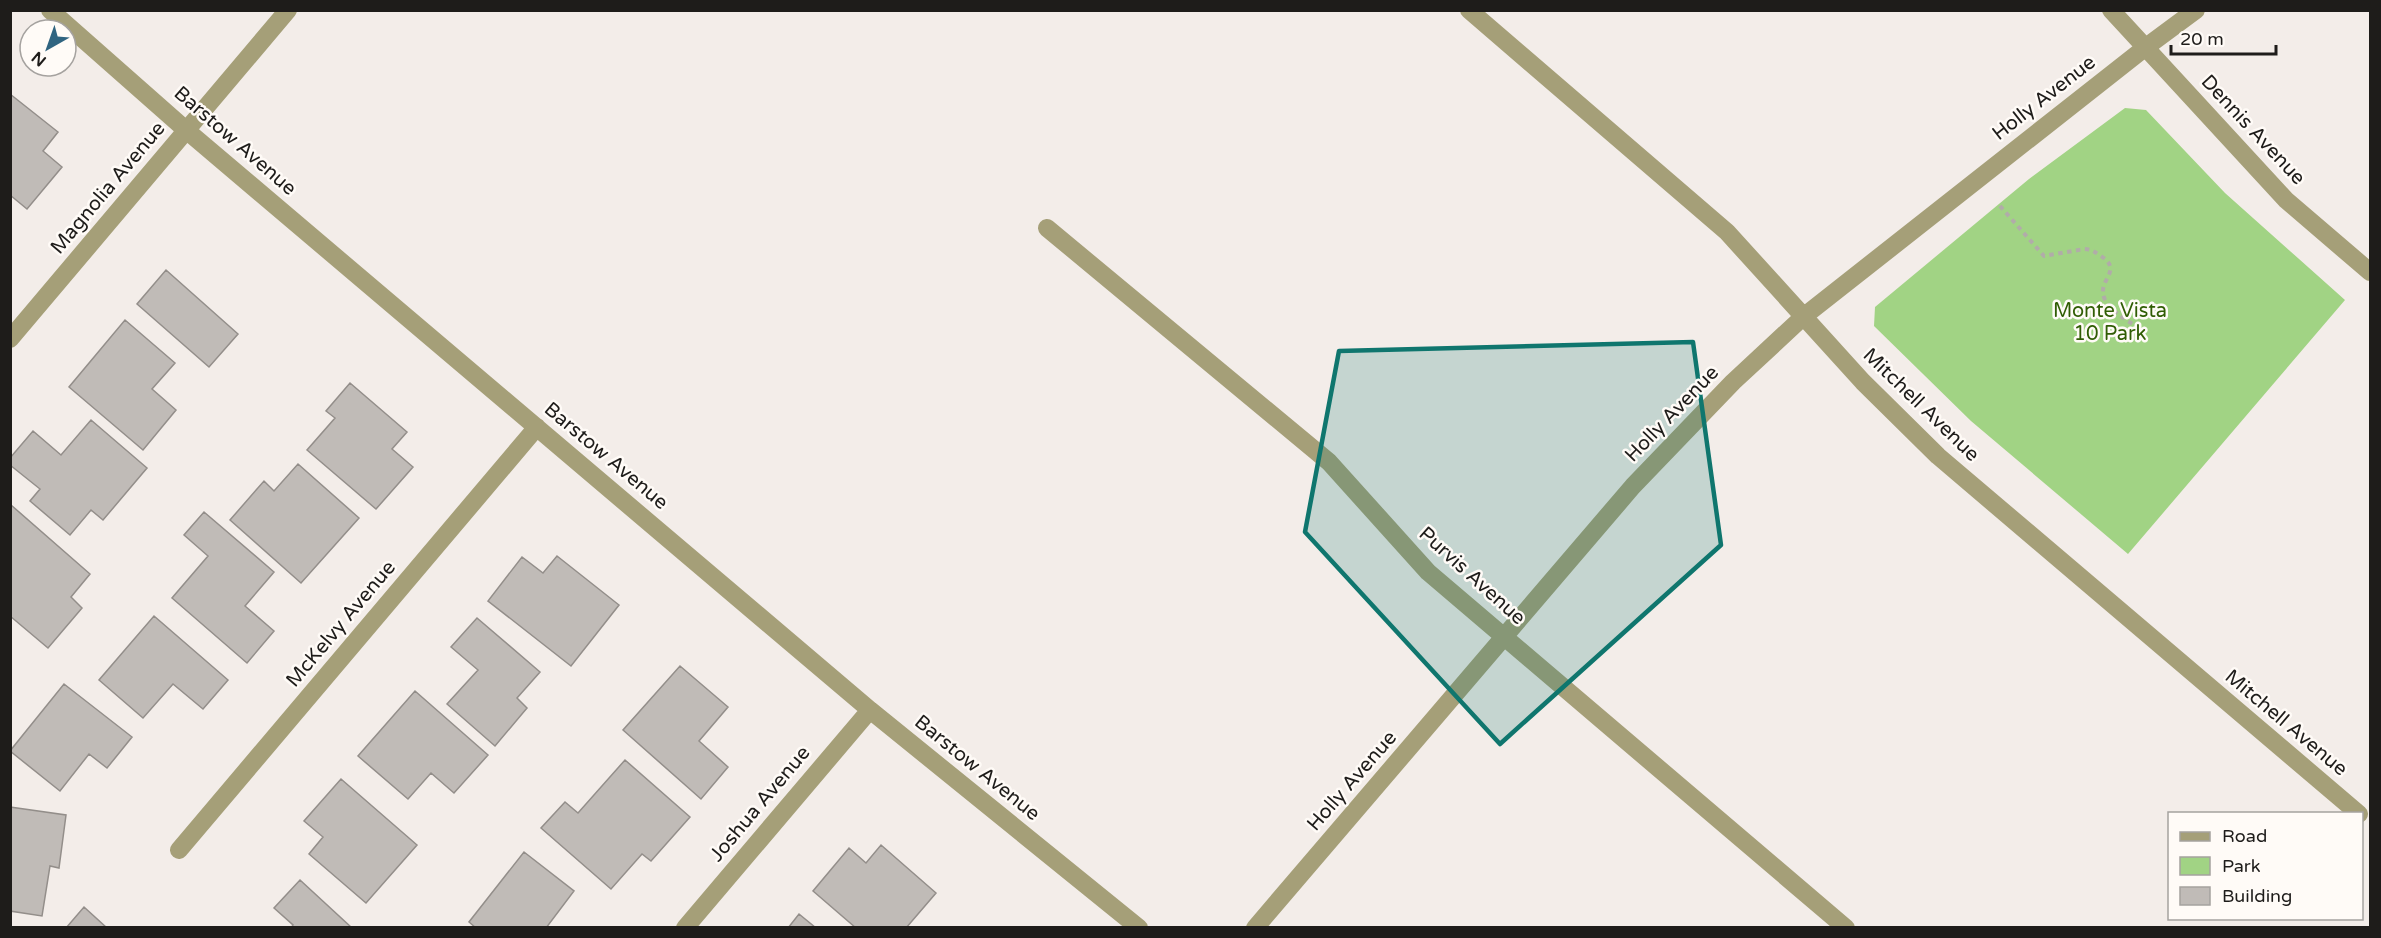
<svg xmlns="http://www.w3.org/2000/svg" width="2381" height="938" font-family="'Varela Round',sans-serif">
  <rect width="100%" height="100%" fill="#f3ede9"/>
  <!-- green -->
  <path fill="#a1d384" d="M2125 108 2146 110 2225 193 2345 300 2128 554 1971 421 1874 326 1875 307 2029 179Z"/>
  <!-- building -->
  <path fill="#c0bbb7" stroke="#938e8a" stroke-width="1.5" d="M10 94 58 132 43 151 62 167 27 209 10 195Z
    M166 270 238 334 209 367 137 304Z
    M125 320 175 363 152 389 176 410 143 450 69 387Z
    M350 383 407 432 392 449 413 467 376 509 307 450 335 418 326 411Z
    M91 420 147 468 103 520 91 510 70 535 30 501 40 489 10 465V458L33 431 61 455Z
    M298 464 359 518 301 583 230 520 264 481 274 491Z
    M11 505 90 574 71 597 82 608 48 648 10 616Z
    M204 512 274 572 245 606 274 631 247 663 172 598 208 556 184 535Z
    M557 556 619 605 571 666 488 601 522 557 543 573Z
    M154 616 228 680 203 709 173 684 143 718 99 680Z
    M477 618 540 672 517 698 527 708 495 746 447 704 478 670 451 647Z
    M680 666 728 707 699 741 728 767 701 799 623 730Z
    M64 684 132 737 107 768 89 754 60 791 10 751Z
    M415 691 488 755 454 793 431 773 408 799 358 756Z
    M625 760 690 817 651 861 642 854 611 889 541 828 565 802 578 813Z
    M341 779 417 845 366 903 309 854 323 837 304 821Z
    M10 807 66 815 59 868 50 866 42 916 10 911Z
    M881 845 936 893 906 928H856L813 891 849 848 866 863Z
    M524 852 574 891 546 928H476L469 922Z
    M300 880 352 928H291L293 925 274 908Z
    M84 907 107 928H66Z
    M799 914 816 928H788Z"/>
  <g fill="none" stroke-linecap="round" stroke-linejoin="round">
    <!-- path -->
    <path stroke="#b1aca9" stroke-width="4" stroke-dasharray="4.5 4.5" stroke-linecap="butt" d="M2000 206 2044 256 2084 249C2091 249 2095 252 2101 256 2122 270 2101 278 2103 294 2106 308 2123 318 2134 325"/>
    <!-- minor -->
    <path stroke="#a59f78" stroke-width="18" d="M50 10 186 130 870 710 1139 928
      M1469 10 1727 232 1863 382 1938 456 2359 814
      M2111 10 2286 200 2370 272
      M1047 228 1329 462 1428 572 1846 928
      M10 339 288 10
      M179 850 537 427
      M685 928 870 710
      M1255 928 1633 486 1733 382 1803 317 2146 47 2196 10"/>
  </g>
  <!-- marked area -->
  <path fill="#0f766e" fill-opacity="0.2" stroke="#0f766e" stroke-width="4.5" stroke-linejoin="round" d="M1693 342 1721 545 1500 744 1305 532 1339 351Z"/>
  <g text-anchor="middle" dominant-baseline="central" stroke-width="5" stroke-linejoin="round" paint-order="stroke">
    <!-- street labels -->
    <g font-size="20" fill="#1e1c1a" stroke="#fffbf7">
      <text transform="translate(2044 98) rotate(-38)">Holly Avenue</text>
      <text transform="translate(2253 130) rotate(47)">Dennis Avenue</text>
      <text transform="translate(235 141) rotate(41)">Barstow Avenue</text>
      <text transform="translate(108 188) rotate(-50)">Magnolia Avenue</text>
      <text transform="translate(1921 405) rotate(44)">Mitchell Avenue</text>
      <text transform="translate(1672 414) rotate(-46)">Holly Avenue</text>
      <text transform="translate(606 456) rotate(40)">Barstow Avenue</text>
      <text transform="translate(1472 576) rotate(42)">Purvis Avenue</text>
      <text transform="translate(341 624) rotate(-50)">McKelvy Avenue</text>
      <text transform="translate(2286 723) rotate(40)">Mitchell Avenue</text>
      <text transform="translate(977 768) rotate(39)">Barstow Avenue</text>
      <text transform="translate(1352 781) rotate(-49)">Holly Avenue</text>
      <text transform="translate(760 804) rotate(-50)">Joshua Avenue</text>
    </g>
    <!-- park labels -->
    <g font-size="20" fill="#305d04" stroke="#fffbf7">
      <text x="2110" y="311">Monte Vista<tspan x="2110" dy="23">10 Park</tspan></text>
    </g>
  </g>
  <!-- border -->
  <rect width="2381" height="938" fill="none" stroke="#1e1c1a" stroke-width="24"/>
  <!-- legend -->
  <rect x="2168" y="812" width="195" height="108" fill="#fffbf7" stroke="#a5a29f" stroke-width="1.5"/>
  <rect x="2180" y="832" width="30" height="9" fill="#a59f78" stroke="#a5a29f" stroke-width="1.5"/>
  <text x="2222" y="842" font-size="18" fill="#1e1c1a">Road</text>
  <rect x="2180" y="857" width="30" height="18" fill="#a1d384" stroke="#a5a29f" stroke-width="1.5"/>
  <text x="2222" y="872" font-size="18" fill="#1e1c1a">Park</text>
  <rect x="2180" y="887" width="30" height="18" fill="#c0bbb7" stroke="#a5a29f" stroke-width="1.5"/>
  <text x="2222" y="902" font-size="18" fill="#1e1c1a">Building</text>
  <!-- north arrow -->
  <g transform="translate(48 48) rotate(220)"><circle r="28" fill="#fffbf7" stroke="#a5a29f" stroke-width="1.5"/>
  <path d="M0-4.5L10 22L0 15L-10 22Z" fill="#306480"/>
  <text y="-9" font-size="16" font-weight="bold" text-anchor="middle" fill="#1e1c1a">N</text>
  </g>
  <!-- scale -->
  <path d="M2171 45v9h105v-9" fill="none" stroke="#1e1c1a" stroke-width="3"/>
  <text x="2180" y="45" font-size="18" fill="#1e1c1a" stroke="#fffbf7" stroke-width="4.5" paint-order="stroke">20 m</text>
</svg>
